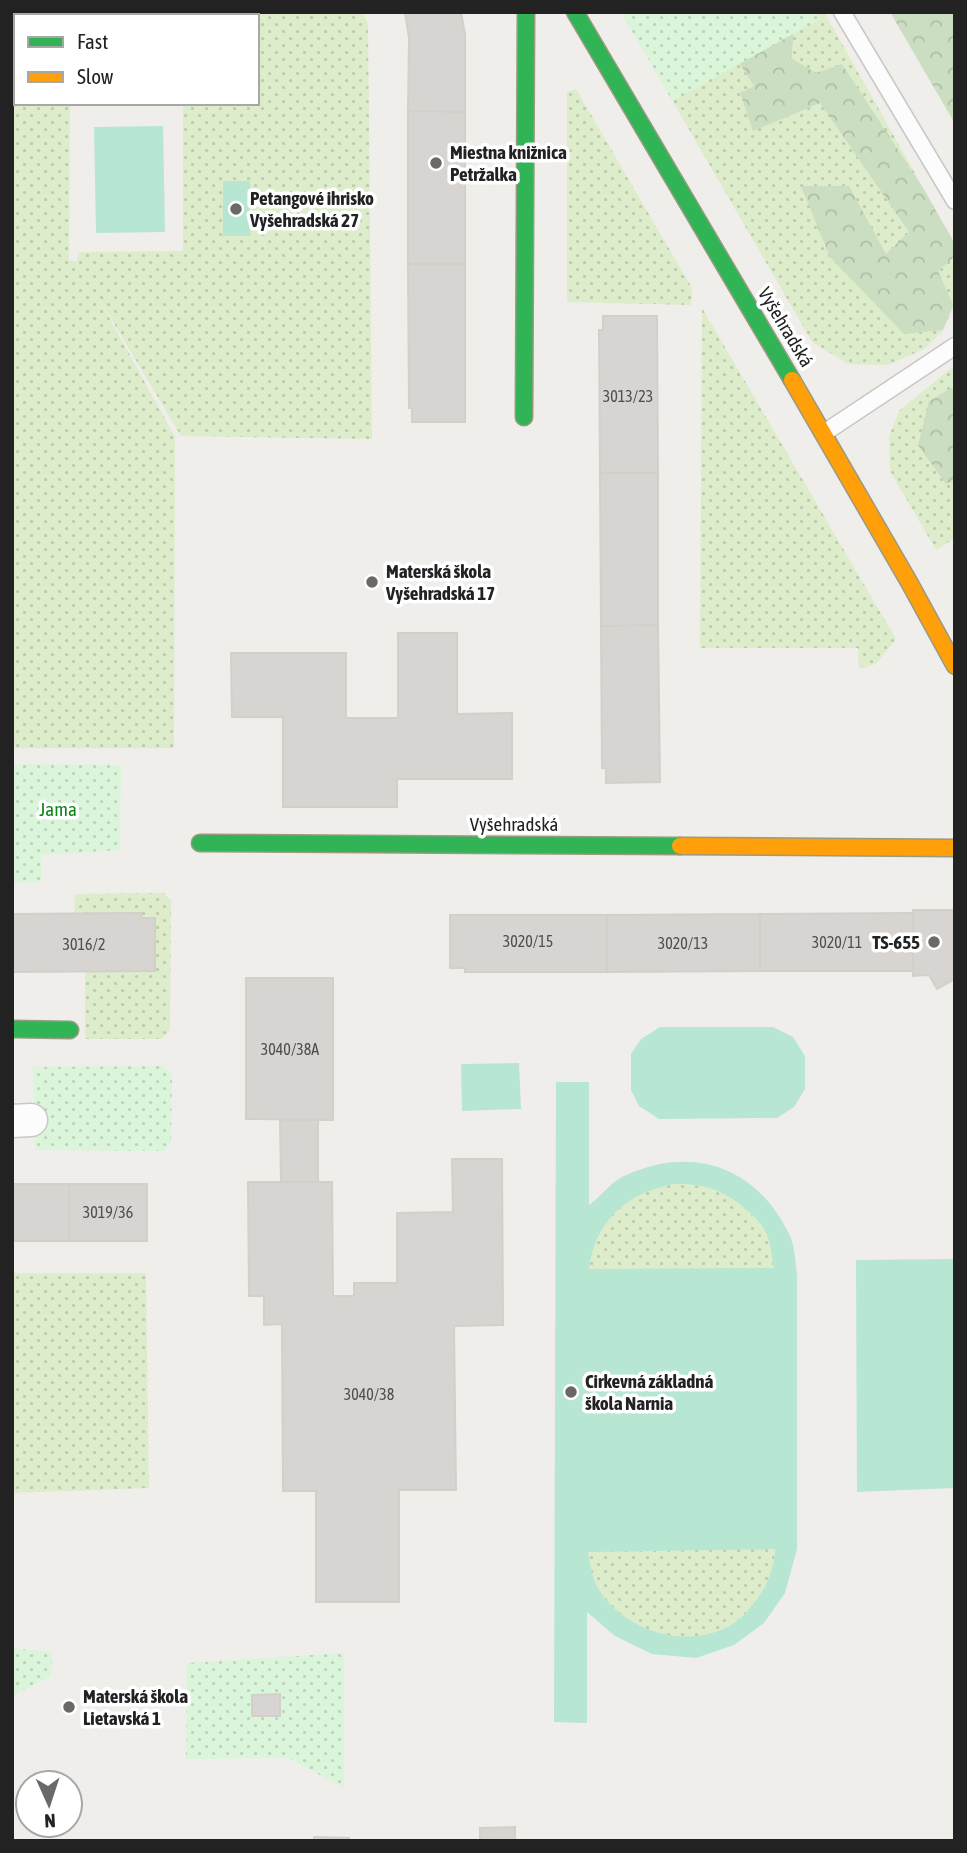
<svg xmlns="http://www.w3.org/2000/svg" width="967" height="1853" font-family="'Asap Condensed',sans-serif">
  <defs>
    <pattern id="grass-dots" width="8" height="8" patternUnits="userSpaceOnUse" patternTransform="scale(1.75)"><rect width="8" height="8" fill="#ddeccb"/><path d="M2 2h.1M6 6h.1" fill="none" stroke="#bdcaae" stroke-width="1.8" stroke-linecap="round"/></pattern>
    <pattern id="forest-crowns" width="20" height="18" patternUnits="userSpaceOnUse" patternTransform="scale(1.75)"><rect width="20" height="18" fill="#cbdec1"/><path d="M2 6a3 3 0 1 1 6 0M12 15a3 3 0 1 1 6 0" fill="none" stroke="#aebea6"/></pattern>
    <pattern id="park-dots" width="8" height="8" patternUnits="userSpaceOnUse" patternTransform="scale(1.75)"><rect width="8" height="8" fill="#daf5da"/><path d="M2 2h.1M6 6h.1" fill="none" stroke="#bbd2bb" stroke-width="1.8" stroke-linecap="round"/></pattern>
  </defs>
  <rect width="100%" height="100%" fill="#f0eeeb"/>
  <!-- grass -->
  <path fill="url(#grass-dots)" d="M74 12H177V16H74Z
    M185 12H362L368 23 372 439 181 436 94 290 175 437 174 748H12V21H16V103H70L69 261H77L79 252 183 251V103H257V16H185Z
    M621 12H824L955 244V304L943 330 926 348 888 365 848 364 812 342Z
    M576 89 692 288 691 305 567 302V92Z
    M73 103H177V106H73Z
    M702 308 896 639 876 664 859 669 858 648H700Z
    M955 365V538L936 550 890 471 889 436 900 410Z
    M164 893 171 901 170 1030 161 1039H85V971L141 918V913H74L75 894Z
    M674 1184C708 1184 727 1191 752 1215 758 1221 765 1229 767 1237 771 1247 772 1258 775 1269V1549C774 1556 774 1564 772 1571 770 1579 764 1587 760 1594 755 1601 750 1610 743 1616 701 1654 625 1636 598 1588 591 1577 590 1565 588 1552L589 1269C598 1219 624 1193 674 1184Z
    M12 1273H146L149 1488 12 1493Z"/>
  <!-- forest -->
  <path fill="url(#forest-crowns)" d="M707 12H796L791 58 816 73 842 64 923 188 955 244V256L938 271 953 305 943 330 904 334 830 257 801 186H849L886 254 909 232 820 103 753 131 740 93 754 86Z
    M890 12H955V123L954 122Z
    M955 386V480L946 484 918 445 929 401Z"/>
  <!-- park -->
  <path fill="url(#park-dots)" d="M621 12H816L820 19 673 101Z
    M12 764 121 765 120 850 41 855V882L12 883Z
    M163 1066 172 1075 171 1144 163 1151 35 1150 33 1067Z
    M12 1648 52 1652 51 1676 12 1696Z
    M344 1653V1788L288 1758 186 1759 187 1663Z"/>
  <!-- pitch -->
  <path fill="#b7e6d2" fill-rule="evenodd" d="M163 126 165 232 96 233 94 127Z
    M223 181H250V236H223Z
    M660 1027H773L793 1037 805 1056V1089L794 1107 777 1118 659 1119 639 1106 631 1090V1054L641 1039Z
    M519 1063 521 1109 462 1111 461 1064Z
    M556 1082H589V1205C601 1197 612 1180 626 1175 695 1144 758 1168 790 1236 795 1247 795 1261 797 1273V1549L785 1593 764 1623 734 1645 696 1658 652 1654 615 1636 587 1612V1723L554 1722ZM674 1184C708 1184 727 1191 752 1215 758 1220 765 1229 767 1236 771 1246 772 1258 774 1268L589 1269C596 1220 626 1193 674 1184ZM775 1549C774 1569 768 1583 757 1599 753 1604 748 1611 743 1616 701 1654 626 1636 598 1588 592 1577 590 1565 588 1552Z
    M955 1259V1488L857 1492 856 1260Z"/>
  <!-- building -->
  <path fill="#d7d4d2" stroke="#d3d0cc" stroke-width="2" d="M405 12H461L465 34V112L408 111 409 38Z
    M408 111 465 112V264H408Z
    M408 264H465V422H412V408H409Z
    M603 316H657L658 473H600L599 330H603Z
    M600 473H658V625L601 626Z
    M658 625 660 782 606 783V768H602L601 626Z
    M398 633H457V714L512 713V779H397V807H283V717H232L231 653H346V718H398Z
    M913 910H955V979L937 989 929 975 913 976Z
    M141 913V918H155V971L12 972V914Z
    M913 913V971H760V914Z
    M760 914V971L607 972V915Z
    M450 915H607V972H465V968H450Z
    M246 978H333V1120L246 1119Z
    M280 1120H318V1182H281Z
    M452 1159H502L503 1325 454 1326 456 1490H399V1602H316V1491H283L282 1324 264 1325V1296H249L248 1182H332L333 1296H354V1283H397V1213L453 1212Z
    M12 1184H69V1241H12Z
    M69 1184H147V1241H69Z
    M280 1694V1716H252V1695Z
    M515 1827V1841H480V1828Z
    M314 1837 349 1838V1841H314Z"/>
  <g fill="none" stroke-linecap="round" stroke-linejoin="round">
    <defs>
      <path id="lane" d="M842 12 955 201
        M824 433 955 346"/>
      <path id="street" d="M12 1121 31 1120"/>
      <path id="fast" d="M575 12 792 380
        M524 417 526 12
        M200 843 680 846
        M12 1029 70 1030"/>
      <path id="slow" d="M792 380 909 582 955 666
        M680 846 955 848"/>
    </defs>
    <!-- lane casing -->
    <use href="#lane" stroke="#c9c8c7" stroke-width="19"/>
    <!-- street casing -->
    <use href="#street" stroke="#c9c8c7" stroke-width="35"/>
    <!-- fast casing -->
    <use href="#fast" stroke="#999a82" stroke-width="19"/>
    <!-- slow casing -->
    <use href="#slow" stroke="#999a82" stroke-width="19"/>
    <!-- lane -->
    <use href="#lane" stroke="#fdfcfc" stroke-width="16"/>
    <!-- street -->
    <use href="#street" stroke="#fdfcfc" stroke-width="32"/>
    <!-- fast -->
    <use href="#fast" stroke="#30b455" stroke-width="16"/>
    <!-- slow -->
    <use href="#slow" stroke="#ff9f0a" stroke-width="16"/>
  </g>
  <!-- markers -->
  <g fill="#6a6968" stroke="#fff" stroke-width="2.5">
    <circle cx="436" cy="163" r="7"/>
    <circle cx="236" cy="209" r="7"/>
    <circle cx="372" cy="582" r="7"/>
    <circle cx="934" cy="942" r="7"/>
    <circle cx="571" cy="1392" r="7"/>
    <circle cx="69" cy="1707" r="7"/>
  </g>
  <g text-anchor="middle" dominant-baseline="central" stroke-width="7" stroke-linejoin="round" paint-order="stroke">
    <!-- number labels -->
    <g font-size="16" fill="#4f4e4e">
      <text x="628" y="396">3013/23</text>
      <text x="528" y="941">3020/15</text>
      <text x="837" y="942">3020/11</text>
      <text x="683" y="943">3020/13</text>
      <text x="84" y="944">3016/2</text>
      <text x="290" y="1049">3040/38A</text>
      <text x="108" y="1212">3019/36</text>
      <text x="369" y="1394">3040/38</text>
    </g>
    <!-- poi labels -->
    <g font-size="19" font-weight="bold" fill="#222" stroke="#fff" text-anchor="start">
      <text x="450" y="152">Miestna knižnica<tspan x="450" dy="22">Petržalka</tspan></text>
      <text x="250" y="198">Petangové ihrisko<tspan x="250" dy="22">Vyšehradská 27</tspan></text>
      <text x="386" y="571">Materská škola<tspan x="386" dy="22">Vyšehradská 17</tspan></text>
      <text x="920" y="942" text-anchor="end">TS-655</text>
      <text x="585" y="1381">Cirkevná základná<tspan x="585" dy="22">škola Narnia</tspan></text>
      <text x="83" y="1696">Materská škola<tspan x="83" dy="22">Lietavská 1</tspan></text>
    </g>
    <!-- street labels -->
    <g font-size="19" fill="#222" stroke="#fff">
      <text transform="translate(786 327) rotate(59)">Vyšehradská</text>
      <text x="514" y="824">Vyšehradská</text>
    </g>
    <!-- park labels -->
    <g font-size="19" fill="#0c8416" stroke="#fff">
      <text x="58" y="809">Jama</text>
    </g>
  </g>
  <!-- border -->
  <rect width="967" height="1853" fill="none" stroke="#222222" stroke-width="28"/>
  <!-- legend -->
  <rect x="14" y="14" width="245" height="91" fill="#ffffff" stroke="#a7a7a7" stroke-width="2"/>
  <rect x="28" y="37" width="35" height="10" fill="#30b455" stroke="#a7a7a7" stroke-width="2"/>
  <text x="77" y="49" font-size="21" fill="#222222">Fast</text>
  <rect x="28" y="72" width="35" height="10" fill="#ff9f0a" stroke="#a7a7a7" stroke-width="2"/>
  <text x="77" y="84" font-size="21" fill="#222222">Slow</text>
  <!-- north arrow -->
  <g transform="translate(49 1804) rotate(177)"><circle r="33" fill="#ffffff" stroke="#a7a7a7" stroke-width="2"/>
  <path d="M0-5L12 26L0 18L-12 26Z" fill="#6a6968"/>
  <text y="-10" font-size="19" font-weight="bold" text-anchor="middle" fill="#222222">N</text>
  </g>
</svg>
